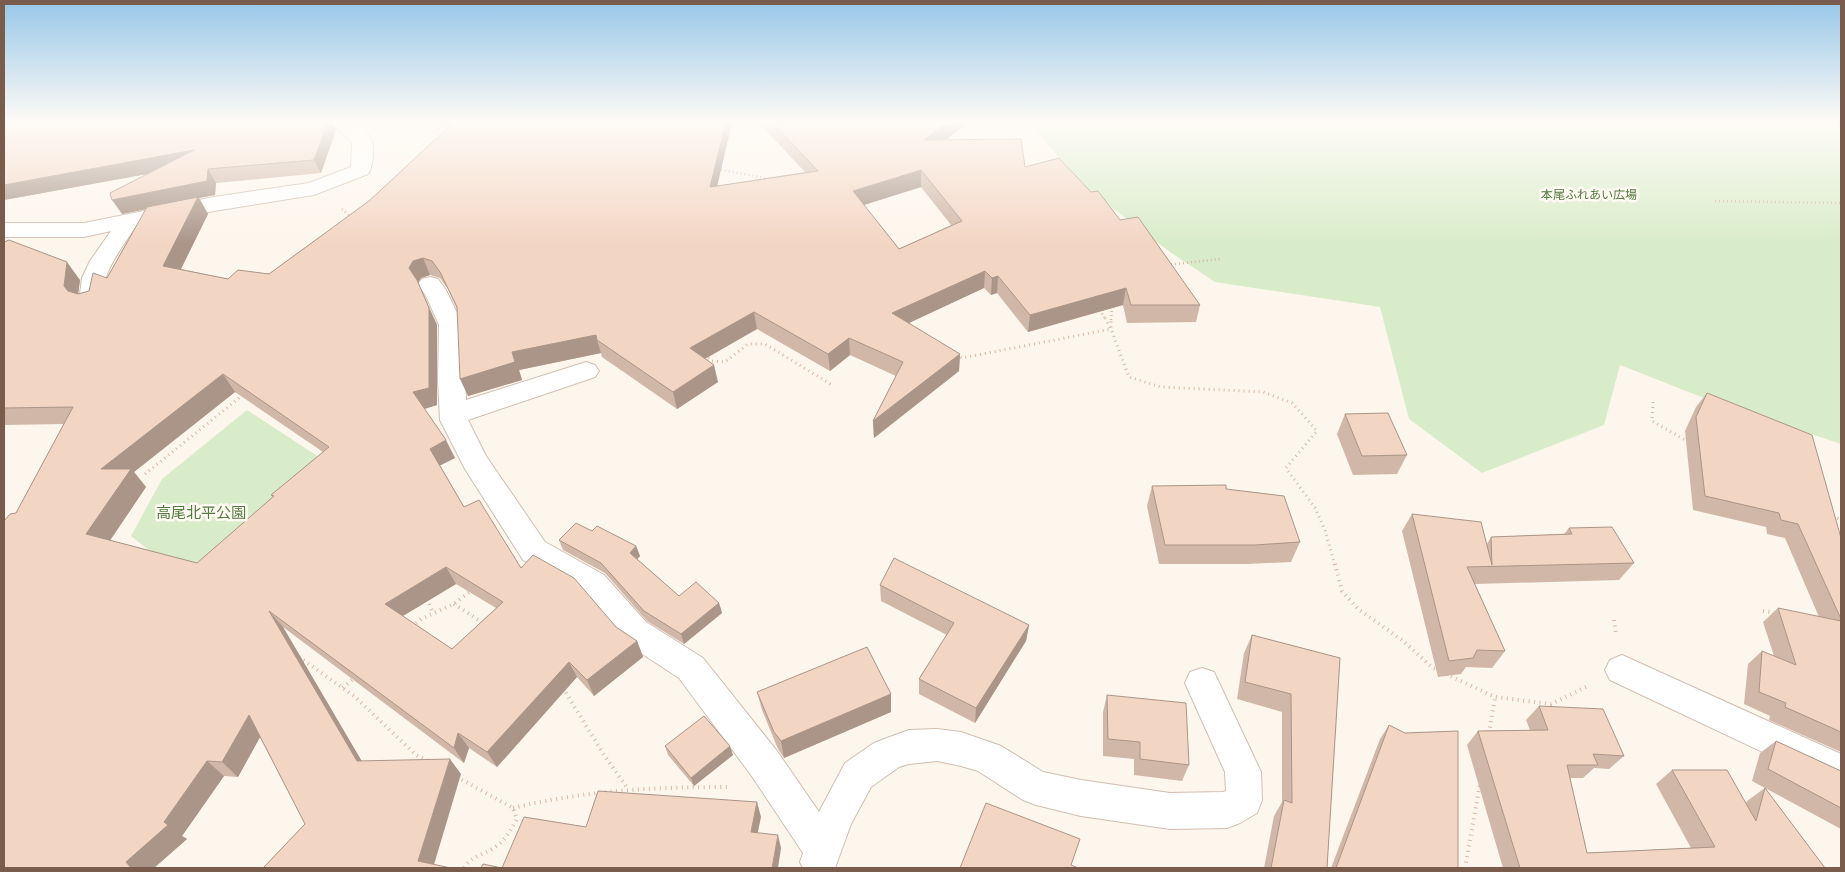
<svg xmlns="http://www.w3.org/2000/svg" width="1845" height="872" font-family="'Titillium Web','Noto Sans JP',sans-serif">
  <rect width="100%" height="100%" fill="#fdf6ec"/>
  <!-- green -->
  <path fill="#d8ecc9" d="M1041 122H1841V444L1704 398 1620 365 1604 425 1482 473 1409 419 1380 307 1215 282 1170 252 1089 190 1034 129Z
    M247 410 331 465 193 585 131 536 162 479Z"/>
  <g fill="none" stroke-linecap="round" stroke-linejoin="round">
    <defs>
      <path id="minor" d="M329 122H353C359 126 367 133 371 139 375 146 373 168 368 174L314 195 214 211 136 226C126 242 112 259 106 277 103 287 106 298 100 307L91 310 82 307 79 302 82 278 90 261 111 231 84 237H4V223H84L214 197 309 183 351 167 352 142Z
        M430 277 438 279 446 290 463 325 466 400 586 362 595 365 599 371 595 377 468 420 486 456 545 542 604 575 646 622 703 658 777 751 819 812 845 763 874 743 887 738 909 730 937 729 961 732 1001 746 1043 772 1081 780 1170 793 1223 792 1226 791 1225 772 1185 683 1190 672 1202 668 1214 672 1261 772 1262 800 1257 813 1240 823 1227 828 1170 829 1081 816 1036 805 1023 800 978 771 961 766 937 761 909 764 899 767 871 787 851 824 835 868H803L800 862 803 853 751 775 679 678 624 642 582 593 523 560 465 469 440 420 438 380 439 325 426 296 418 284 422 279Z
        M1622 655 1841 754V789L1610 680 1605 670 1610 660Z"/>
    </defs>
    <!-- minor casing -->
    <use href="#minor" stroke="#d1beb0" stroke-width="2"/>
    <!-- path-far2 -->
    <path stroke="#d9b8a5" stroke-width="2.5" stroke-dasharray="1 3" stroke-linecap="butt" d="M956 129 999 122
      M717 169 770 179
      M1715 201 1841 203
      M342 209 352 218
      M1167 265 1220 259
      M1100 310 1106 320
      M1111 320 1112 306"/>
    <!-- path-far1 -->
    <path stroke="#d9b8a5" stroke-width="3" stroke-dasharray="1 4" stroke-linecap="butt" d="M1105 318 1111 329 1129 377 1161 387 1263 392 1292 403 1317 431 1286 468 1315 508 1325 530 1335 566
      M704 355 712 361 725 362 748 344H765L832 385
      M956 355 962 358 1111 329V318
      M1653 402 1652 421 1687 441
      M145 474 244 394
      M1833 516 1841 520"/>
    <!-- path -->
    <path stroke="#d9b8a5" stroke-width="4" stroke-dasharray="1 4.5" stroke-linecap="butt" d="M1335 564 1342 591 1358 609 1402 640 1433 668 1438 670
      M427 599 433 613
      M454 604 483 623
      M1763 611 1776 613
      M1614 620 1616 634
      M412 627 421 619 454 604 472 590
      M299 657 354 696 416 755 428 761
      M1446 674 1495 697 1551 704 1588 686
      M343 688 355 677
      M563 688 604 755 628 789
      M1489 733 1495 697
      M457 777 513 808 517 819C511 830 505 841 494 848 483 855 471 856 464 868
      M513 808C587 790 655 787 731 787
      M1465 868 1480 784"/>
    <!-- minor -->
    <use href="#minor" fill="#fff" fill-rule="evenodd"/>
  </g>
  <!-- wall -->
  <path fill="#d1b7a8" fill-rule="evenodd" d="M431 122H732L717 186 805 172 758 122H969L946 140 1025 167 1091 192 1120 220 1200 305 1196 322 1127 323 1123 305 1028 332 997 293 991 295 984 288 908 323 960 354 959 371 874 438 873 421 896 376 850 355 830 371 757 329 705 359 718 382 677 409 602 357 601 353 519 370 522 380 468 396 457 309 448 289 440 278 430 275 421 278 418 283 437 325V405L424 409 455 458 440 465 464 507 521 568 637 641 643 657 594 696 577 677 497 767 469 748 464 763 283 627 361 761 461 774 263 868 305 824 260 737 238 777 224 776 182 836 187 839 154 868 16 513 64 424 4 425V242L80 280 78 294 89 291 107 278 146 209 122 214 147 174 4 200V126L336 130 321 173 216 183 215 195 199 198 208 214 181 269 228 279 269 274 369 201 448 128ZM921 187 951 225 899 249 864 205ZM235 392 323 452 271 495 273 497 197 563 110 540 146 487 134 472ZM456 584 496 608 452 649 403 616Z
    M1707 393 1841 538V752L1769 720 1770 716 1744 704 1748 664 1762 651 1774 656 1763 622 1778 608 1819 617 1785 538 1767 534 1766 527 1693 510 1685 431 1696 407Z
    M1345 414 1407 455 1397 474 1353 475 1337 434Z
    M1152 486 1226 489 1300 542 1291 562 1247 564H1159L1147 506Z
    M1412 514 1487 544 1491 537 1564 534 1569 528 1634 563 1619 580 1475 584 1505 651 1492 668 1466 667 1461 674 1438 677 1402 531Z
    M592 531 636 546 640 556 637 559 679 596 719 603 722 613 684 644 647 621 605 573 563 550 559 540Z
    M880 585 1029 625 1026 641 975 723 919 694V679L947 635 881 601Z
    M1252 635 1340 658 1327 868H1264L1274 816 1282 802V712L1237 699 1244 653Z
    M757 692 891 694V712L784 758 778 749 762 710Z
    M1107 695 1189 765 1182 781 1134 775V759L1103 756V712Z
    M1539 706 1624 756 1609 769 1594 768 1583 778H1570L1587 853 1691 848 1656 784 1672 770 1746 803 1747 801 1765 788 1752 781 1760 753 1776 741 1841 771V829L1765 788 1825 868H1503L1467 745 1478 731 1530 730 1526 720Z
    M1389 725 1458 868H1331L1380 739Z
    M665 746 733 755 694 786 668 755Z"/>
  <!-- shaded-wall -->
  <path fill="#aa9588" d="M328 122H332L336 130 321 173 314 160Z
    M726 122H732L713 204 710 187Z
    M948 122H969L924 156V140Z
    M194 150 202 164 4 200V185Z
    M208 169 216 183 215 195 199 198 208 214 174 283 163 266 197 199 122 214 112 200Z
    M921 170V187L854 208 853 191Z
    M423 258 430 275 421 278 418 283 437 325V405L421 410 413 392 409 268 413 261Z
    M67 262 80 280 77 303 64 286Z
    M985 271 984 288 892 331V313Z
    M998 276 997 293 991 295 992 278Z
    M1126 288 1123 305 1028 332 1030 315Z
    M754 312 757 329 694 365 690 348Z
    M596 335 597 340 601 353 519 370 522 380 468 396 460 379 512 352Z
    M849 338 850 355 830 371 828 354Z
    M960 354 959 371 874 438 873 421Z
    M714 365 718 382 677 409 673 392Z
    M223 374 235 392 134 472 146 487 103 551 86 534 101 469Z
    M446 440 455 458 439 466 430 449Z
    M636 546 640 556 634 563 630 553Z
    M446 567 456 584 396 620 385 604Z
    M719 603 722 613 684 644 681 634Z
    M269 611 283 627 370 775 357 761Z
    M1029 625 1026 641 975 723 976 708Z
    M637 641 643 657 594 696 587 680Z
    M569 662 577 677 497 767 487 752Z
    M891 694V712L784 758 781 741Z
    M249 715 264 730 238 777 222 762Z
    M458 733 469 748 464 763 454 748Z
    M730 746 733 755 694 786 691 778Z
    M450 759 461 774 433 868 418 861Z
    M207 761 224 776 182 836 187 839 154 868H131L126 862 164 822Z
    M757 802 761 817 755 846 751 832Z
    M778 835 781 848 778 868H772Z"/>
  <!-- building -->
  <path fill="#f3d5c3" stroke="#aa9588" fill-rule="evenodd" d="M5 122H328L314 160 208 169 207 181 112 200 110 193 194 150 4 185V126Z
    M454 122H726L710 187 818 171 772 122H948L924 140 1021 139 1025 167 1059 158 1091 192 1098 191 1120 220 1138 217 1200 305H1131L1126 288 1030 315 998 276 992 278 985 271 892 313 960 354 873 421 903 362 849 338 828 354 754 312 690 348 714 365 673 392 597 340 596 335 512 352 515 362 460 379 457 307 440 272 432 261 423 258 413 261 409 268 417 280 429 308V388L413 392 446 440 430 449 464 507 479 500 521 568 533 555 574 578 616 627 637 641 587 680 569 662 487 752 458 733 454 748 269 611 357 761 450 759 418 861 451 868H263L305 824 249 715 222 762 207 761 164 822 168 825 126 862 131 868H4V521L10 514 16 513 73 407 4 408V242L9 240 67 262 64 286 68 291 78 294 89 291 93 273 107 278 147 207 198 197 163 266 228 279 238 270 269 274 369 201ZM921 170 962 221 899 249 853 191ZM223 374 329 447 271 495 274 496 197 563 86 534 131 469H101ZM446 567 503 602 452 649 385 604Z
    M1707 393 1812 435 1841 538V619L1798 524 1781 520 1779 513 1705 496 1696 417Z
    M1388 413 1407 455 1362 456 1345 414Z
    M1226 485V489L1284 496 1300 542 1255 545H1165L1152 486Z
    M1412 514 1481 522 1492 565 1491 537 1572 534 1569 528 1612 527 1634 563 1467 567 1505 651 1477 650 1473 658 1449 661Z
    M576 523 592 531 597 526 636 546 630 553 679 596 696 582 719 603 681 634 644 611 601 563 559 540Z
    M894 558 1029 625 976 708 919 679 954 623 880 585Z
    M1778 608 1841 621V732L1785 707 1786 703 1759 692 1762 651 1796 665Z
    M1252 635 1340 658 1327 868H1271L1284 800 1292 803 1291 694 1245 682Z
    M867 647 891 694 781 741 774 732 757 692Z
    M1107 695 1186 703 1189 765 1140 759V742L1108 739Z
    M1539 706 1603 709 1624 756 1593 754 1598 765H1567L1587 853 1715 847 1672 770H1727L1756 821 1765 788 1825 868H1520L1478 731 1548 730Z
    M704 716 730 746 691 778 665 746Z
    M1389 725 1405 733 1458 731V868H1336Z
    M1776 741 1841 771V808L1768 769Z
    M598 791 757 802 751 832 778 835 772 868H481L483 864 502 868 524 817 586 827Z
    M986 803 1080 839 1071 865 1078 868H960Z"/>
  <!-- sky -->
  <linearGradient id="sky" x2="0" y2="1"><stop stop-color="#97c7e8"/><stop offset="0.5" stop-color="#fefbf6"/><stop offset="1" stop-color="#fefbf6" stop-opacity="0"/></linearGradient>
  <rect width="1845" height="244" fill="url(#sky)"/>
  <g text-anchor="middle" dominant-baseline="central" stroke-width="5" stroke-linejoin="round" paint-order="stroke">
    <!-- far-park labels -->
    <g font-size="12" fill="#537a41" stroke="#fffaf3">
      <text x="1589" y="194">本尾ふれあい広場</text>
    </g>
    <!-- park labels -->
    <g font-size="15" fill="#537a41" stroke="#fffaf3">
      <text x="201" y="512">高尾北平公園</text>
    </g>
  </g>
  <!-- border -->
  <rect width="1845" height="872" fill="none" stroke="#7a5c4d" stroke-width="10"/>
</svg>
